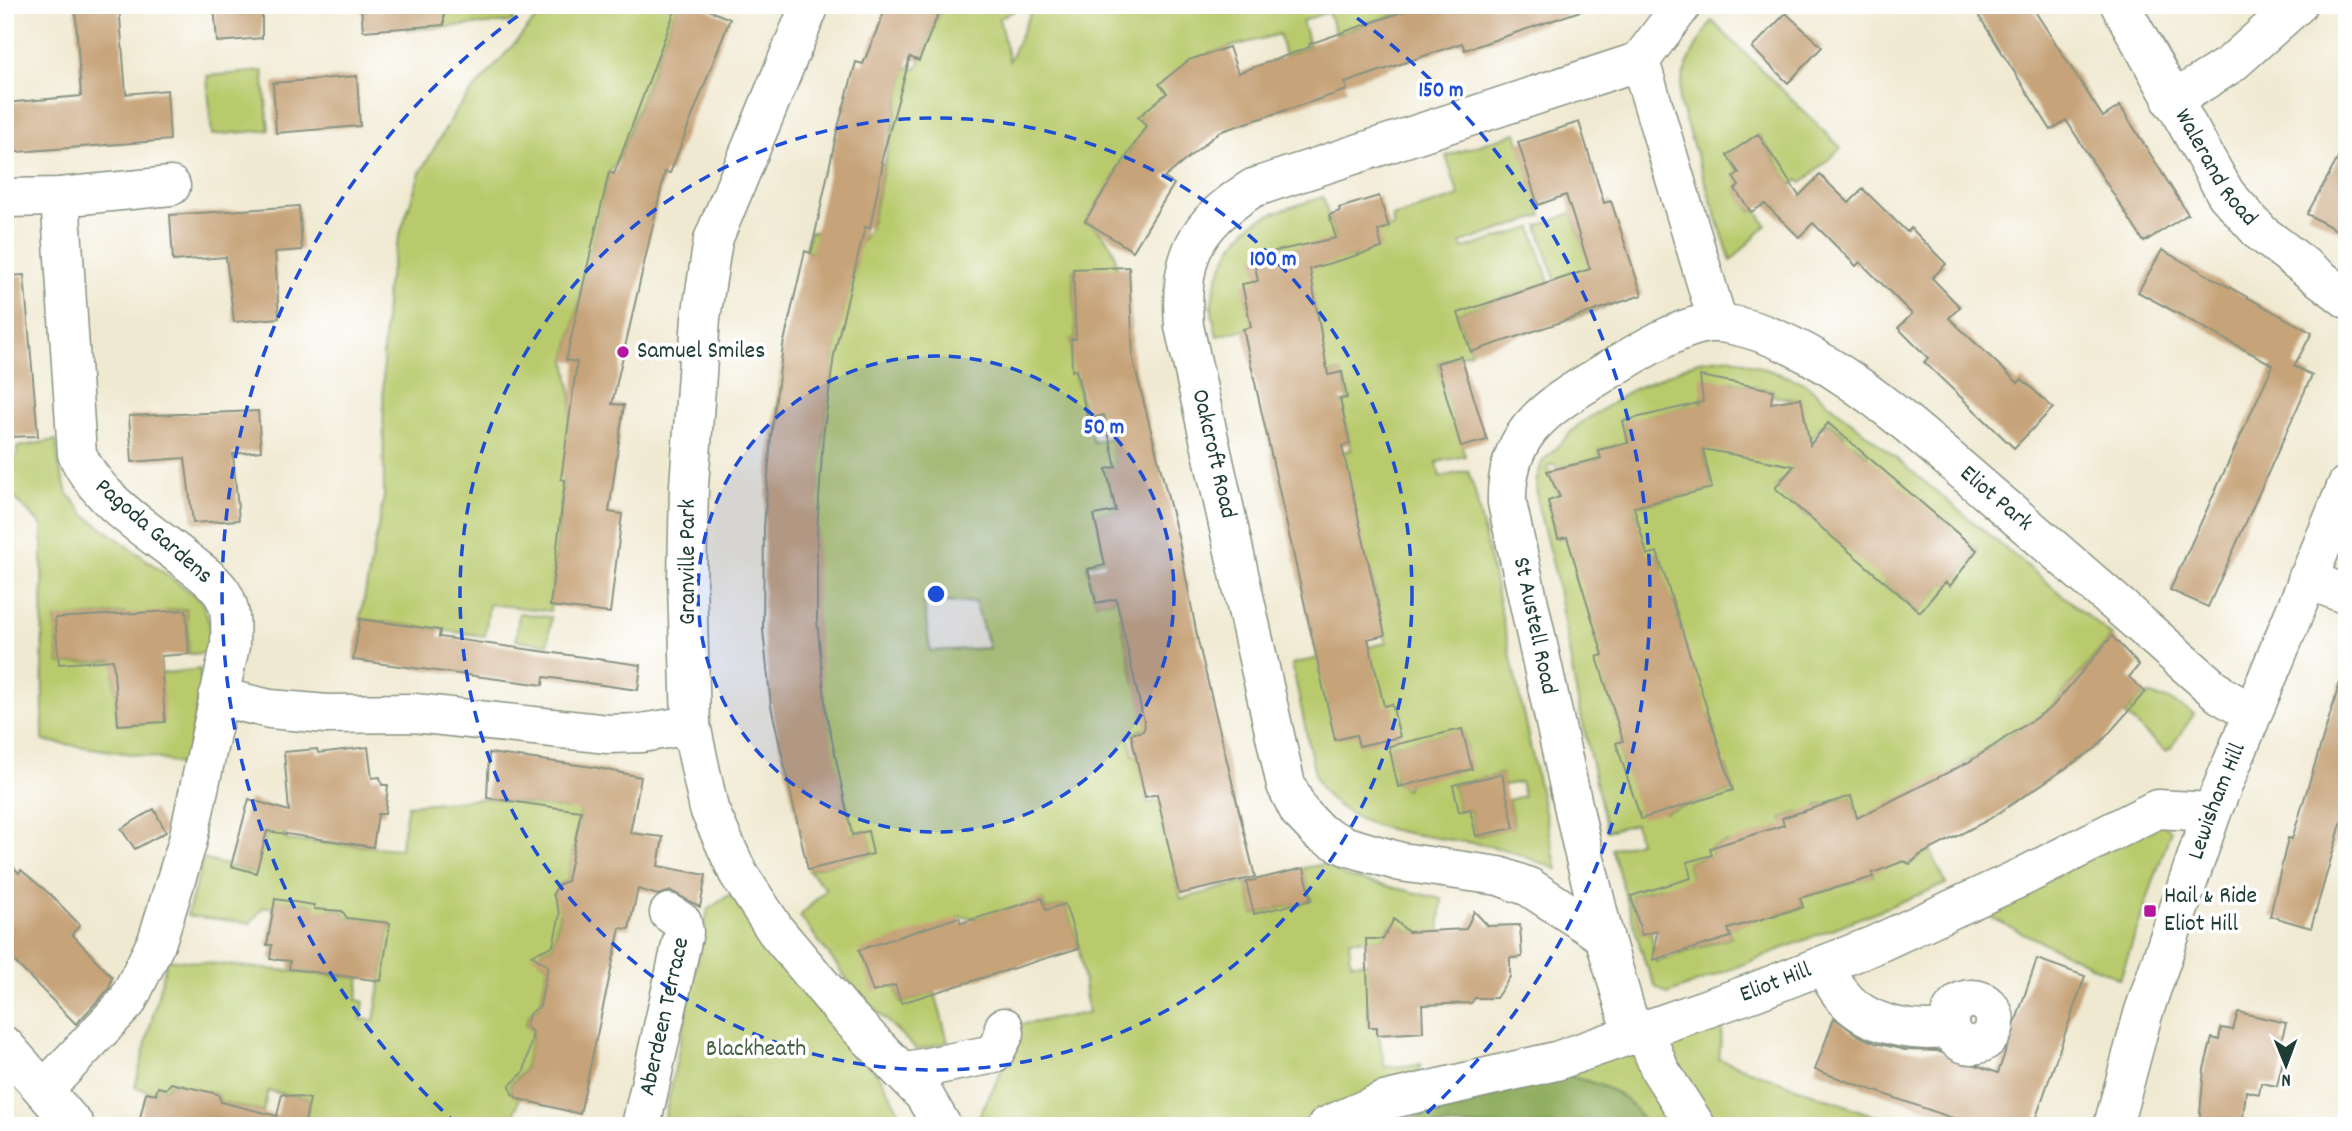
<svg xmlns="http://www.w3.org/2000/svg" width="2352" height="1131" font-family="Dekko,sans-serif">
  <rect width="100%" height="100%" fill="#fff"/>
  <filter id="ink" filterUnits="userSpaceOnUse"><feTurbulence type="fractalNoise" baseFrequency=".0143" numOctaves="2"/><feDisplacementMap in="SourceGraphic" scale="14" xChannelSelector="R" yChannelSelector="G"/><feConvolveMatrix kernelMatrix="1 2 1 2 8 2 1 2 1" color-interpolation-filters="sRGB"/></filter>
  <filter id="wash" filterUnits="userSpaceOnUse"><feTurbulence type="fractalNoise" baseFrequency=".00686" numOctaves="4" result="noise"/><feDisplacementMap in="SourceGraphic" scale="28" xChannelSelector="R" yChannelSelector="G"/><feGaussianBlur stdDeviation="1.57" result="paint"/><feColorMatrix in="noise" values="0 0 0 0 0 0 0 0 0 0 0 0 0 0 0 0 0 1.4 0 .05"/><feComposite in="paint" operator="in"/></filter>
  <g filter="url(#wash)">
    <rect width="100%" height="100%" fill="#f0e9d1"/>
    <!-- green -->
    <path fill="#b9ca6d" stroke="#6c8450" stroke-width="2" fill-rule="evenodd" d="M406 5H503L515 22 407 30Z
      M548 5H677L620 156 609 173 566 360 572 398 550 611 489 604 485 636 360 619 384 497 383 355 387 286 398 240 420 173 457 109Z
      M942 5H1027L999 18 1009 61 1034 5H1422L1336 34 1328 12 1302 21 1310 47 1285 56 1279 34 1209 53 1212 63 1171 97 1138 117 1146 126 1086 221C1107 236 1116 245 1117 272L1073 270 1076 339H1071C1072 374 1084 409 1093 442L1110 438 1116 467 1106 470 1117 510 1095 515 1124 553 1087 565 1096 603 1136 595 1120 616 1135 684 1156 680 1165 721 1128 735 1134 757 1171 748 1145 796 1148 803 1182 795 1163 820 1170 849 1197 868 1174 873 1181 899 1246 882 1254 914 1311 900 1303 868 1325 864 1344 876 1442 899 1439 934 1409 932 1401 926H1390L1383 939 1349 940 1351 963 1379 962 1374 1006 1368 1007 1369 1027H1377L1385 1067 1421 1065 1385 1126H663L708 909 731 894 765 948 881 1078 906 1124 976 1122 999 1077 1013 1026 1088 1013 1079 948 1065 905 1046 910 1042 899 979 918 959 917 895 985 901 1003 935 992 948 1042 917 1050 856 991 800 916 826 889 808 870 873 854 867 831 838 838 831 809 847 806C803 664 811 495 835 351 840 322 849 292 856 263L805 251 810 231 861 242 870 228 906 67 917 69ZM975 602 989 648 930 651 924 603Z
      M1712 21 1841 148 1802 183 1798 180 1792 185 1759 135 1727 155 1739 173V186L1736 189 1751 212 1756 209 1766 225 1731 261 1679 102C1679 73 1696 44 1712 21Z
      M263 71 269 130 212 135 207 76Z
      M1516 133 1542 216 1461 243 1463 249 1532 228 1549 283 1458 313 1471 352 1437 363 1465 456 1437 462 1440 477 1468 471 1475 492 1557 869C1540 863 1523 855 1506 850 1448 833 1347 842 1316 779L1292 664 1386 643 1371 573 1328 455 1351 450 1345 423 1318 408 1349 401 1341 372 1325 375 1315 312 1217 336C1215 326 1211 314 1212 304 1214 275 1235 231 1262 218 1281 209 1303 204 1323 197L1342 259 1356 256 1373 232 1394 227 1392 217 1459 196 1446 156ZM1462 730 1467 750 1408 784 1406 789 1393 781 1396 776 1390 746ZM1501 774 1504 785 1520 782 1524 796 1508 800 1514 827 1476 836 1470 809 1459 811 1453 785Z
      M1572 213 1604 308 1568 320 1538 226Z
      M1730 357 1803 382 2112 636 2049 710 1955 769 1899 863 1910 864 1930 849 1946 884 1668 994 1656 987 1645 963 1612 849 1639 842 1635 824 1607 831 1577 697 1556 577 1538 507 1536 482 1542 462 1578 425 1632 390 1698 361ZM1732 382 1773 390 1772 396 1801 400 1699 412 1704 387ZM1693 405 1712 488 1642 505 1623 422ZM1829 422 1844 435 1840 439 1855 445 1868 456 1810 518 1775 488 1801 459 1797 455 1822 425 1825 426ZM1619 445 1638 522 1557 539 1548 501 1558 498 1553 477 1547 471 1548 467 1553 464 1560 468 1601 458 1599 450ZM1940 517 1952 527 1948 532 1962 543 1966 539 1978 549 1975 556 1950 585 1945 582 1919 612 1885 582ZM1657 552 1663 570 1658 572 1653 607 1674 601 1680 619 1600 644ZM1620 650 1617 722 1598 657ZM1710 716 1715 732 1688 740 1698 774 1726 766 1733 790 1664 812 1624 767 1617 743ZM1851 796 1873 876 1807 896 1782 818 1801 812 1807 830 1822 826 1817 806ZM1778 827 1803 907 1777 915 1774 907 1734 927 1710 848 1728 842 1734 861ZM1706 857 1731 937 1656 962 1651 932 1642 934 1631 896 1660 887 1693 884 1687 862Z
      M56 440 59 466 67 492 85 515 201 600 210 625 208 653 189 654 186 609 166 611V615L127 618 126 613 55 619 59 664 126 660 114 673 118 725 159 722 158 674 200 669 201 686 185 766 153 757 43 741 42 526 5 488V468L17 455V447Z
      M519 613 551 617 548 644 516 640Z
      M2150 695 2167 699 2194 714 2170 749 2165 751 2125 715 2141 696Z
      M487 798 566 809 582 805 567 881 558 885 561 906 553 946 543 950 540 960 548 966 540 1006 529 1014 526 1025 533 1033 524 1071 510 1085 512 1094 519 1099 511 1126H342L306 1118 310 1099 268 1091 263 1112 221 1102 218 1094 205 1091 200 1096 186 1093 182 1085 171 1083 166 1089 158 1087 156 1094 135 1087 167 959 360 978 357 1000 364 1002 361 1019 374 1021 390 923 347 918 342 911 329 910 321 917 313 912 314 905 288 901 287 908 263 907 251 923 187 916 203 859 255 873 269 824 285 831 286 840 400 849 408 805Z
      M2160 823 2171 830 2120 979 1981 913Z
      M1723 1021 1719 1059 1902 1126H1390Z"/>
    <!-- forest -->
    <path fill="#92ae60" stroke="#58764a" stroke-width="2" d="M1564 1075C1598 1083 1630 1091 1645 1126H1390L1478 1097Z"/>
    <g id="blocks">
      <!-- building -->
      <path fill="#c6a378" d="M75 5H119L126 94 167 90 170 140 5 153V103L81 96Z
        M214 5H262V38L217 42Z
        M361 5H444V25L363 31Z
        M677 5H697L730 19 670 173 665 172 612 404 624 405 609 512 622 514 610 613 550 606 565 480 561 479 577 362 566 360 609 172 614 174Z
        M887 5H942L919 61 910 57 881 162 883 163 870 228 865 227 834 355 823 437 817 531V620L826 712 852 835 868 831 873 854 808 870 771 706 763 630 764 527 771 437 783 346 805 251 811 253 837 131 856 62 863 64Z
        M1422 5H1583V10L1465 50 1462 43 1345 83 1347 90 1219 132 1164 178 1174 184 1133 251 1085 221 1146 126 1138 117 1167 93 1159 84 1189 60 1229 47 1238 73 1310 47 1309 44Z
        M1972 5H2031L2103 117 2120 106 2188 214 2144 242 2066 120 2051 130Z
        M1786 13 1822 47 1788 83 1752 48Z
        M357 76 360 126 276 133 273 83Z
        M1579 122 1604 203 1611 201 1642 295 1471 352 1458 313 1590 269 1566 195 1538 205 1518 142Z
        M1758 134 1799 196 1820 175 1849 203 1863 189 1907 232 1911 228 1946 264 1932 278 1960 307 1949 318 2018 383 2022 379 2053 408 2014 448 1924 362 1928 358 1898 328 1912 314 1860 262 1856 266 1813 223 1799 237 1765 204 1751 212 1735 189 1739 186 1733 177 1739 173 1727 155Z
        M2347 142V236L2307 214Z
        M1379 196 1389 227 1378 231 1382 248 1310 269 1328 375 1342 372 1347 398 1340 399 1350 444 1342 446 1385 635 1368 639 1384 706 1392 704 1400 737 1359 746 1356 735 1335 740 1243 329 1251 327 1242 284 1258 281 1253 256 1336 238 1329 215 1340 211 1339 208Z
        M299 206 302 250 275 252 279 318 234 322 226 257 173 261 170 215Z
        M2162 250 2312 333 2294 366 2312 375 2208 607 2170 590 2273 365 2138 292Z
        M1129 267 1133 360 1179 541 1198 641 1255 877 1179 894 1157 794 1145 797 1131 734 1143 731 1145 726 1116 599 1096 603 1088 569 1105 565 1094 515 1116 511 1106 469 1116 467 1104 415 1088 419 1076 370 1072 371 1071 339H1076L1073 269Z
        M24 275 38 436 5 437V276Z
        M1461 356 1487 440 1461 447 1437 363Z
        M1700 376 1773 390 1771 403 1801 398 1810 445 1828 423 1977 550 1950 586 1945 582 1920 612 1775 488 1794 466 1703 449 1712 488 1634 507 1647 555 1657 552 1733 790 1641 819 1616 743 1623 741 1597 657 1603 655 1567 537 1558 539 1548 501 1560 497 1547 471 1601 458 1598 450 1628 443 1623 421 1703 402Z
        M258 411 261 451 233 454 239 520 193 523 185 458 132 462 129 416Z
        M186 610 189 654 161 656 165 722 118 725 113 660 59 664 55 618Z
        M360 619 440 630 439 637 641 665 638 690 544 677 543 685 353 660Z
        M2112 636 2139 665 2129 677 2145 692 2096 748 1988 820 1920 855 1910 864 1904 861 1872 873 1873 877 1800 898 1803 907 1728 929 1731 937 1653 960 1657 931 1642 935 1631 896 1691 878 1687 862 1712 855 1710 848 1784 825 1782 818 1851 796 1857 818 1969 762 2052 707Z
        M2340 682 2347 683V803L2311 928 2270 916 2288 838 2292 839Z
        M1462 729 1472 769 1398 787 1389 746Z
        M368 747 372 778 380 777 382 785H388L385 814H378L373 847 267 831 256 873 231 866 249 799 289 811 284 752 317 749 318 753Z
        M489 753 593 767 641 777 630 833 663 837 658 866 706 875 700 907 671 891 658 895 638 889 629 929 620 928 580 1114 519 1099 512 1094 510 1085 524 1072 533 1033 526 1026 529 1014 540 1006 548 966 531 955 553 946 560 914 553 894 558 885 567 881 581 811 487 798Z
        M1502 774 1514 828 1476 836 1470 809 1459 812 1453 785Z
        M154 809 166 832 135 849 121 829Z
        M5 859 19 873 21 870 51 895 80 925 72 934 112 977 109 989 76 1024 5 952Z
        M1304 868 1311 900 1254 914 1246 882Z
        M1042 898 1046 910 1065 904 1079 948 901 1003 895 985 873 992 859 950 959 917 961 923Z
        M275 899 314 905V909L342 911 347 918 390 923 381 981 289 969 290 961 270 959 272 945H267Z
        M1474 911 1488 926 1520 925 1522 957 1510 958V977L1496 998H1475L1471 1003 1422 1005 1423 1032 1377 1035V1027H1369L1366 939H1383L1394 919 1408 932 1466 929Z
        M2037 959 2085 976 2033 1126H1975L1815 1070 1834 1018 1857 1035 1875 1043 1905 1050 1937 1051 1998 1073Z
        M2238 1012 2286 1023 2281 1042 2287 1043 2277 1086 2261 1083 2259 1094 2246 1091 2242 1126H2199L2204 1069 2212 1038 2219 1040 2221 1028 2233 1030Z
        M171 1083 218 1094 221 1102 277 1116 282 1094 310 1099 304 1126H152L139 1123 146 1092 156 1094 158 1087 166 1089Z"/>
    </g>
  </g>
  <g filter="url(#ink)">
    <use href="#blocks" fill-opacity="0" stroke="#889382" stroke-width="2"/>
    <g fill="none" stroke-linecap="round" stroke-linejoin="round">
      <defs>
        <g id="minor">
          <path d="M810 5 713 240 701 318 689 485 687 580 691 725 709 809 738 873 776 931 844 1012 924 1095 942 1126"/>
          <path id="s1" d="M2120 5 2226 194 2261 233 2347 299"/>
          <path d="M1640 61 1718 323"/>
          <path d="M1640 61 1682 5"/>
          <path d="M2172 101 2231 64 2297 5"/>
          <path d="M5 198 60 197 171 186"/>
          <path d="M2307 579 2347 595"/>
          <path d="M218 697 270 709 327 714 414 713 608 734 642 733 691 725"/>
          <path d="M1604 936 1529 887 1499 876 1401 862 1346 846 1320 833 1299 811 1286 785 1184 326C1179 257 1194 225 1253 188L1640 61"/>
          <path d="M1824 965C1831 978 1837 991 1847 1001 1871 1026 1917 1034 1950 1028"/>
          <circle cx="1972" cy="1022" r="23"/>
          <path d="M1645 1032 1660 1070 1696 1126"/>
          <path id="s2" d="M1633 1036 1604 936 1582 846 1507 503C1505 439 1540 411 1591 381 1621 363 1685 319 1720 323 1817 335 1921 436 1993 497 2070 562 2145 629 2221 695L2251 713"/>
          <path d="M5 1046 75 1126"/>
          <path d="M902 1072 994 1054 1005 1033 1004 1027"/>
          <path d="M44 1090 127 1002 157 941 187 844 230 646C230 632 232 616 227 603 221 585 201 572 187 561 147 529 98 501 77 454L60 197"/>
          <path id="s3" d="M641 1126 684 932 682 922 669 913"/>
          <path id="s4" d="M1327 1126 1384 1101 1556 1061 1754 992 1872 946 2022 877 2157 809 2212 812"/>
          <path id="s5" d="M2113 1126 2143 1014 2212 812 2347 485"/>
        </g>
      </defs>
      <!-- minor casing -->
      <use href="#minor" stroke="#889382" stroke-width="41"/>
      <!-- minor -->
      <use href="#minor" stroke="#fff" stroke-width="38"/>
    </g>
  </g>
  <!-- distance rings -->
  <circle cx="936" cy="594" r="238" fill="#1d4ed8" fill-opacity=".12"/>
  <g fill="none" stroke="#1d4ed8" stroke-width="3.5" stroke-dasharray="12 9">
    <circle cx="936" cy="594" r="238"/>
    <circle cx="936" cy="594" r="476"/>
    <path d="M458 1125A714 714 0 0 1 532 6M1340 6A714 714 0 0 1 1414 1125"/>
  </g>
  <!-- markers -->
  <g fill="#b5179e" stroke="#fff" stroke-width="2.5">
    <circle cx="623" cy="352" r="7"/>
    <rect x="2143" y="904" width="14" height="14" rx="3.5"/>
  </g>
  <g text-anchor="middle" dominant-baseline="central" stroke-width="7" stroke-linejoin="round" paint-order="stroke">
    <!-- street labels -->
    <g font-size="24" fill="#1f3d34" stroke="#fff">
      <text stroke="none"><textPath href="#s1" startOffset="189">Walerand Road</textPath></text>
      <text transform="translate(1213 454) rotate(77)">Oakcroft Road</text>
      <text stroke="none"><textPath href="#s2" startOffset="1180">Eliot Park</textPath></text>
      <text transform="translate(153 532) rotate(41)">Pagoda Gardens</text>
      <text transform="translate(689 562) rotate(-90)">Granville Park</text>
      <text transform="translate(1534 626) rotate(78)">St Austell Road</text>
      <text stroke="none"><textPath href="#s5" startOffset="341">Lewisham Hill</textPath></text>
      <text stroke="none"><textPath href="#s4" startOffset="472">Eliot Hill</textPath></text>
      <text stroke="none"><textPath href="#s3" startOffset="112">Aberdeen Terrace</textPath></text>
    </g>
    <!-- poi labels -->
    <g font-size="24" fill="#1f3d34" stroke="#fff" text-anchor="start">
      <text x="637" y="352">Samuel Smiles</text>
      <text x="2164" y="897">Hail &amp; Ride<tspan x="2164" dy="28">Eliot Hill</tspan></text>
    </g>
    <!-- park labels -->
    <g font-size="24" fill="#466042" stroke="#fff">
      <text x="756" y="1050">Blackheath</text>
    </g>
  </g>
  <circle cx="936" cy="594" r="10" fill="#1d4ed8" stroke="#fff" stroke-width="3.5"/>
  <g font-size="21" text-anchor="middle" font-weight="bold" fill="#1d4ed8" stroke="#fff" stroke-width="7" stroke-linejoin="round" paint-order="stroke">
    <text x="1441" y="96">150 m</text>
    <text x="1273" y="265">100 m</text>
    <text x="1104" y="433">50 m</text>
  </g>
  <!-- margin -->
  <rect width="2352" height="1131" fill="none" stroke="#fff" stroke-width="28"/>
  <!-- north arrow -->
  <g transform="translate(2286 1065) rotate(179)" stroke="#ffffff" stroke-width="5" paint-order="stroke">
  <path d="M0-5L12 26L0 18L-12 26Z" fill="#1f3d34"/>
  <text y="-10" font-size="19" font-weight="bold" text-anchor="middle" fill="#1f3d34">N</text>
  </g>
</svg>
